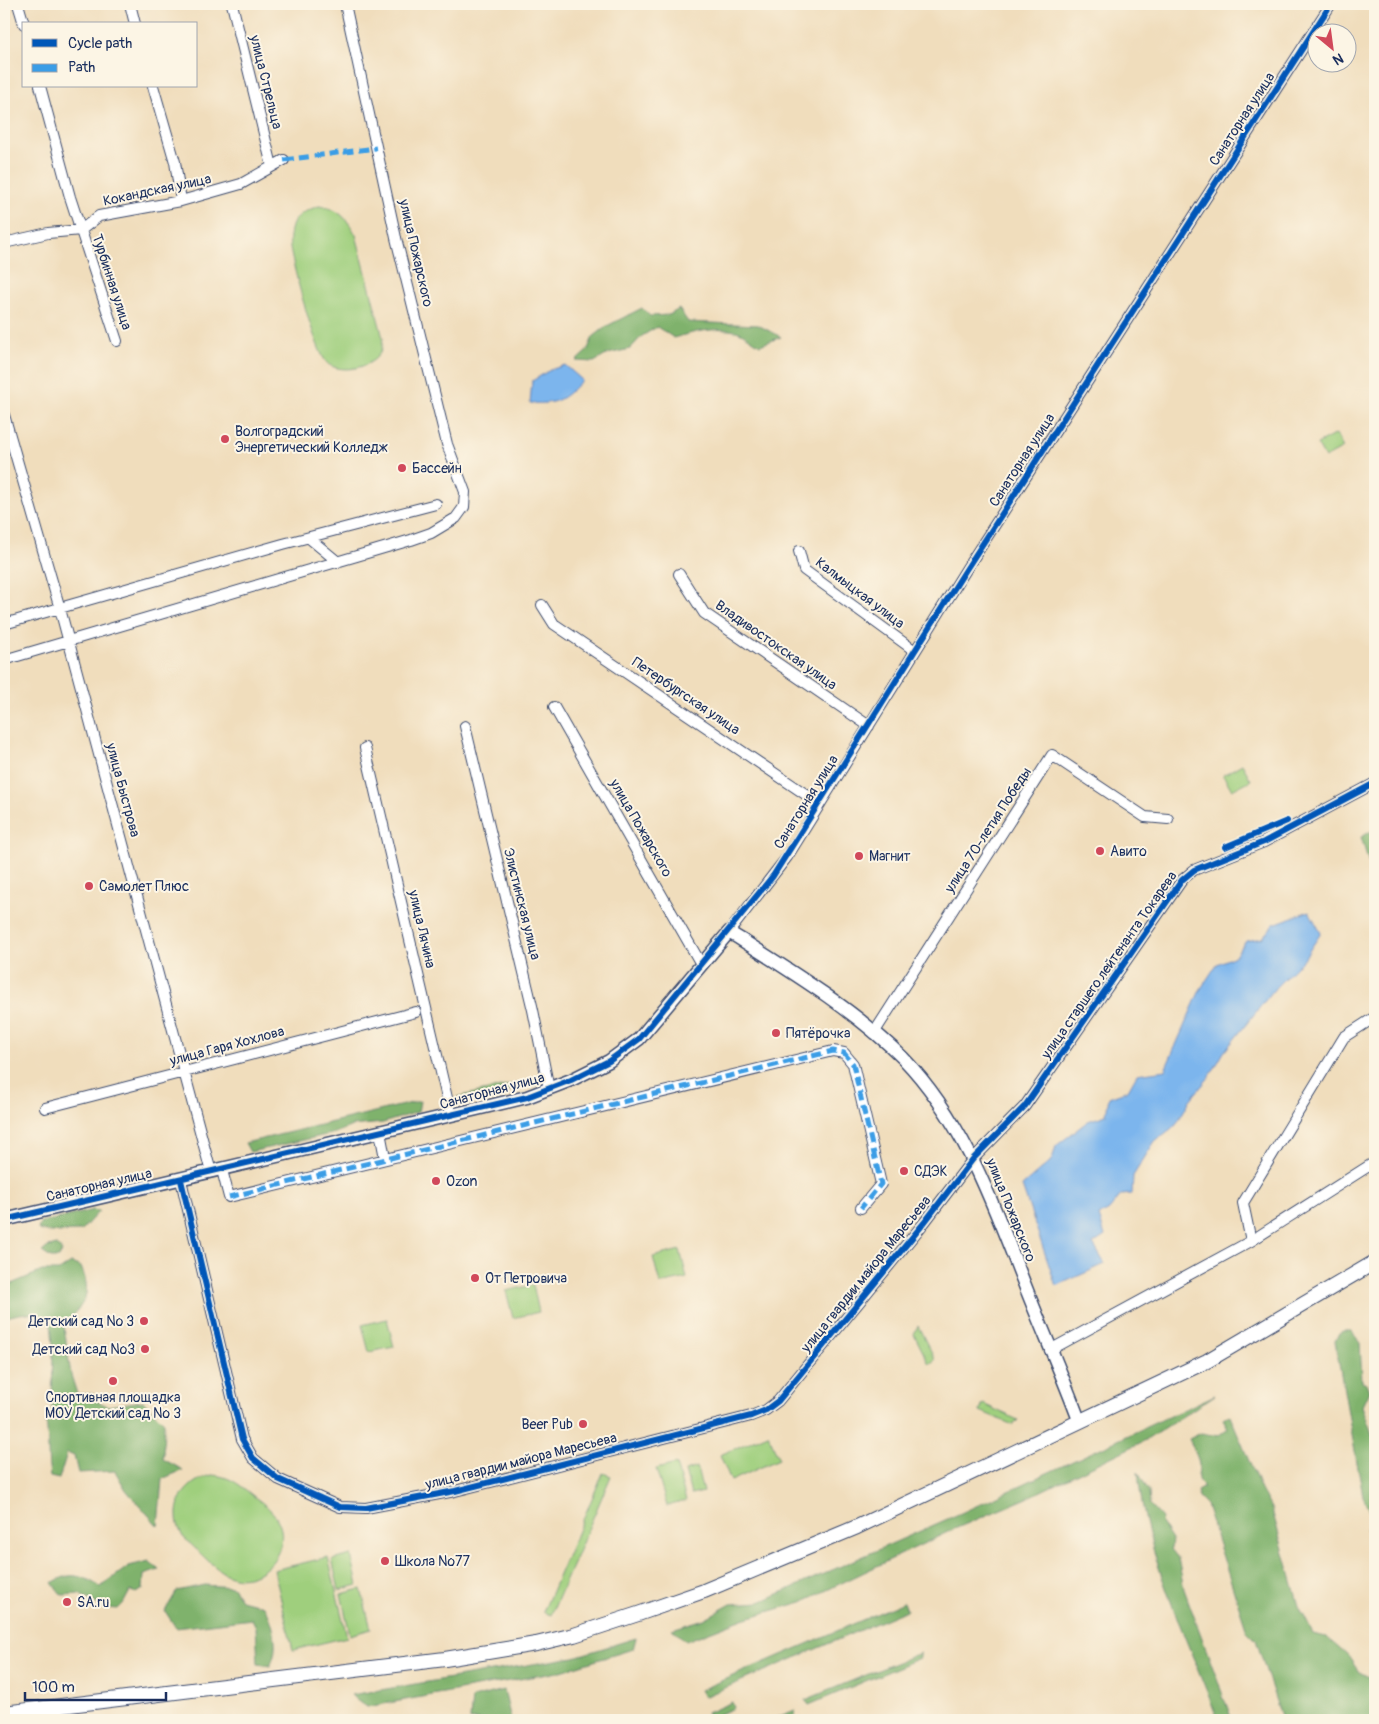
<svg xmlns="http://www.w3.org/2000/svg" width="1379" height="1724" font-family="Pangolin,sans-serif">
  <rect width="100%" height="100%" fill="#fcf5e5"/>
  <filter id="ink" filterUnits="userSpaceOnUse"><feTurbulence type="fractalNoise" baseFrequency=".02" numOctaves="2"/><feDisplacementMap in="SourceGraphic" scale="10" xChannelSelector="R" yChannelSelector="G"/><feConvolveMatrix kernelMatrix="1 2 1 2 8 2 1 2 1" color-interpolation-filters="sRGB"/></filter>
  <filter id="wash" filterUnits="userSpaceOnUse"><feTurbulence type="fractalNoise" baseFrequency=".0096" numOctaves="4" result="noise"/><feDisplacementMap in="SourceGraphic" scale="20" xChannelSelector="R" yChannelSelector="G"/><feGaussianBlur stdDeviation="1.12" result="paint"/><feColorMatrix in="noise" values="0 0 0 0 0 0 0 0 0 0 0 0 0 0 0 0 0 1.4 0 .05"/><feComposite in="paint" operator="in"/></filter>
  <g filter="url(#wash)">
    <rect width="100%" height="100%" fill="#f0ddbc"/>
    <!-- green -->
    <path fill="#9fcf7d" stroke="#5d7f6e" d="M319 206C338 208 347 218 356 235L383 338C382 343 382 349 380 353 371 368 342 374 328 364 316 354 293 267 290 248 289 241 290 232 292 226 296 214 308 210 319 206Z
      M1336 434 1343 448 1325 458 1317 444Z
      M1242 764 1251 780 1232 790 1223 775Z
      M680 1250 687 1278 660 1284 653 1257Z
      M533 1285 539 1312 513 1318 506 1291Z
      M387 1319 394 1347 369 1352 362 1325Z
      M918 1326 935 1360 929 1364 914 1334Z
      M983 1404 1018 1420 1013 1425 980 1411Z
      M768 1434 779 1459 731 1481 720 1455Z
      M676 1464 686 1501 667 1506 656 1469Z
      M697 1467 703 1492 691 1495 685 1471Z
      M603 1473 611 1476 551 1615 543 1612Z
      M212 1475C229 1476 239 1484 252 1495 261 1502 272 1509 277 1519 295 1550 257 1592 224 1573 209 1564 196 1548 183 1537 168 1510 182 1482 212 1475Z
      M351 1555 358 1585 339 1590 332 1560Z
      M328 1557 347 1637 293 1650 274 1570Z
      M361 1589 371 1629 350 1635 341 1594Z"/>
    <!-- forest -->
    <path fill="#7fb26c" stroke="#4d7065" d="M642 308 650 316 669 315 679 309 688 322 758 325 781 337 760 345C753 341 744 333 736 331 715 327 693 332 674 338L657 327 642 336 630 349 608 354 594 362 576 361 587 351 593 337 607 326Z
      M1375 829V867L1369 863 1361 837Z
      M536 1079 540 1082 535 1084 459 1104 457 1097Z
      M420 1101 418 1112 383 1123 352 1126 335 1133 250 1152 245 1143Z
      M93 1210 99 1211 81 1231C66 1231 52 1234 38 1230L40 1223Z
      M57 1245 62 1251 59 1258H51L42 1252 48 1247Z
      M71 1263 81 1267C94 1297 82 1304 64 1327L71 1375 77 1394H95L98 1402 108 1406 143 1401 164 1422 163 1459 183 1470 162 1479 158 1526 126 1490 115 1471 78 1473 74 1456 67 1453 59 1479 50 1477C47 1458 49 1440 46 1421L52 1411 53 1344 51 1324C35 1310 23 1312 4 1318V1287L42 1271H59Z
      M1343 1331H1351L1360 1342 1362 1381 1366 1383 1369 1391 1362 1406 1375 1442V1561L1366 1530 1375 1524 1363 1496 1335 1341 1339 1333Z
      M1215 1395 1148 1439 1025 1499 952 1530 802 1602 743 1619 686 1641 672 1629 704 1619 731 1604 760 1602 961 1513Z
      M1230 1415 1261 1490 1272 1510 1299 1606 1313 1634 1326 1637 1348 1656 1359 1672 1375 1680V1717L1371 1720H1282L1256 1640 1247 1631 1206 1505 1199 1498 1197 1491 1204 1487C1194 1478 1199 1477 1199 1466 1199 1458 1192 1446 1189 1439L1201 1433 1218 1436 1228 1428 1223 1419Z
      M1138 1472 1149 1492 1150 1505 1162 1518 1161 1523 1172 1540 1171 1549 1178 1558 1184 1589 1232 1720H1218C1189 1643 1144 1553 1138 1472Z
      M149 1561 159 1570 144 1575 143 1589 137 1593 130 1591 123 1604 118 1609 104 1608 79 1594 62 1595 52 1583C71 1571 83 1575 100 1587L129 1566Z
      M204 1585 233 1587 241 1600 264 1606C274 1622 280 1649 270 1666L258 1664 256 1627 252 1619 176 1628 165 1611 177 1591Z
      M904 1602 907 1610 704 1697 700 1690Z
      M636 1638 633 1649 558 1672 367 1707 351 1695 574 1657Z
      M920 1653V1658L809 1705 805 1700Z
      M504 1690 511 1720H470L472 1698Z
      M732 1702 734 1708 709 1719 707 1713Z
      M795 1710V1715L784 1720H770Z"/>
    <!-- water -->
    <path fill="#7cb5ed" stroke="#4c72a6" d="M565 365 582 380C564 399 557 405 530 403L532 381 550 370Z
      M1309 911 1321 933 1303 960 1276 987 1224 1052 1210 1076 1190 1100 1176 1125 1155 1141 1133 1176 1132 1194 1121 1195 1109 1210 1099 1216 1105 1236 1093 1244 1105 1264 1056 1286 1022 1186 1052 1160 1056 1146 1088 1121 1106 1115 1109 1097 1128 1090 1137 1074 1165 1070 1200 990 1217 964 1235 956 1246 941 1262 938 1274 924Z"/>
  </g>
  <g filter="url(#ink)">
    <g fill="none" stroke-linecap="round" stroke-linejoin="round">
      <defs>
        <path id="minor" d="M18 4 24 24
          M130 4 135 24
          M232 4 272 166
          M40 86 70 197 117 341
          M153 86 175 162 181 201
          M4 243 48 233 81 230 99 216 181 201 241 184 284 160
          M4 415 60 609 211 1172
          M309 538 338 562
          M799 551 804 570 915 651
          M679 574 704 613 869 726
          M542 605 554 624 820 804
          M4 624 283 544 436 504
          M4 660 411 540 431 533 456 518 464 507 465 492 447 444 396 238 345 4
          M554 707 701 964
          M465 726 533 1010 549 1089
          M365 748 451 1115
          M729 932 787 857 967 568 1331 4
          M874 1033 1052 755 1145 817 1168 819
          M45 1108 416 1012
          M380 1132 385 1158
          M222 1170 229 1197 833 1051 844 1053 853 1064 881 1184 861 1208
          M181 1180 242 1439 253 1458 278 1479 340 1507 366 1508 455 1491 751 1416 766 1410 778 1401 924 1223 973 1159 1025 1106 1182 880 1194 870 1264 842 1375 783
          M1251 1241 1243 1203 1344 1037 1375 1017
          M1050 1350 1251 1241 1375 1162"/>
        <path id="tertiary" d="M4 1220 477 1109 527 1097 571 1080 609 1061 639 1039 729 932C786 968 855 1010 903 1058 964 1121 993 1204 1024 1283 1042 1329 1062 1374 1079 1420"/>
        <path id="secondary" d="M4 1713 445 1659 536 1644 574 1635 638 1614 704 1591 857 1527 1207 1361 1375 1262"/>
      </defs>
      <!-- minor casing -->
      <use href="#minor" stroke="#3b496c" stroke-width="12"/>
      <!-- tertiary casing -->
      <use href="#tertiary" stroke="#3b496c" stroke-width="15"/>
      <!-- secondary casing -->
      <use href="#secondary" stroke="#3b496c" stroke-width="16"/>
      <!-- minor -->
      <use href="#minor" stroke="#fff" stroke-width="10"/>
      <!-- tertiary -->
      <use href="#tertiary" stroke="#fff" stroke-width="12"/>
      <!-- secondary -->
      <use href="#secondary" stroke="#fff" stroke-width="14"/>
      <!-- quiet -->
      <path stroke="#3b9de6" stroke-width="5" stroke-dasharray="10 5" stroke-linecap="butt" d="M284 160 376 148
        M229 1197 833 1051 844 1053 853 1064 881 1184 861 1208"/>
      <defs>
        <path id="cycleway" d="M1225 847 1287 821
          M181 1180 242 1439 253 1458 278 1479 340 1507 366 1508 455 1491 751 1416 766 1410 778 1401 924 1223 973 1159 1025 1106 1182 880 1194 870 1264 842 1375 783
          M4 1220 527 1097 571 1080 609 1061 639 1039 773 876 967 568 1331 4"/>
      </defs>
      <!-- cycleway casing -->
      <use href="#cycleway" stroke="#fcf5e5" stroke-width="9"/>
      <!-- cycleway -->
      <use href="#cycleway" stroke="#0057b8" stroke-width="6"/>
    </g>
  </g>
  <!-- markers -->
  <g fill="#d1495b" stroke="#fcf5e5" stroke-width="2">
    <circle cx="225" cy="439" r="5"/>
    <circle cx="402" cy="468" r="5"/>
    <circle cx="1100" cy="851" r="5"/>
    <circle cx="859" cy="856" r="5"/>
    <circle cx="89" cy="886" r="5"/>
    <circle cx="776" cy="1033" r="5"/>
    <circle cx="904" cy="1171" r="5"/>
    <circle cx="436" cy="1181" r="5"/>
    <circle cx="475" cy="1278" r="5"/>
    <circle cx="144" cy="1321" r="5"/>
    <circle cx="145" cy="1349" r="5"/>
    <circle cx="113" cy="1381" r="5"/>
    <circle cx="583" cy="1424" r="5"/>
    <circle cx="385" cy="1561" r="5"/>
    <circle cx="67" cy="1602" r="5"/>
  </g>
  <g text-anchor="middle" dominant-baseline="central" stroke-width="4" stroke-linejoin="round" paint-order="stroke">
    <!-- street labels -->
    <g font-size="14" fill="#1b2f5e" stroke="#fcf5e5">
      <text transform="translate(266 82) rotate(76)">улица Стрельца</text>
      <text transform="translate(1242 119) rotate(-57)">Санаторная улица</text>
      <text transform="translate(157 190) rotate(-12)">Кокандская улица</text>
      <text transform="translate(416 253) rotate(77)">улица Пожарского</text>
      <text transform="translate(112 282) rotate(72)">Турбинная улица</text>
      <text transform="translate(1022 460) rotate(-57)">Санаторная улица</text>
      <text transform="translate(860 593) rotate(37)">Калмыцкая улица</text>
      <text transform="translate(776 645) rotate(35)">Владивостокская улица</text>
      <text transform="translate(686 696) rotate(34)">Петербургская улица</text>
      <text transform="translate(123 790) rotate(75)">улица Быстрова</text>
      <text transform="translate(806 802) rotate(-58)">Санаторная улица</text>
      <text transform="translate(641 828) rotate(60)">улица Пожарского</text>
      <text transform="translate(988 830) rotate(-57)">улица 70-летия Победы</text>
      <text transform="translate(522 904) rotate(76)">Элистинская улица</text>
      <text transform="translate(422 929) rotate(77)">улица Лячина</text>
      <text transform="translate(1109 965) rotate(-55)">улица старшего лейтенанта Токарева</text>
      <text transform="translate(227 1046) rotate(-15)">улица Гаря Хохлова</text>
      <text transform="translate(492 1091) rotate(-15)">Санаторная улица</text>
      <text transform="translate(99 1185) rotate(-13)">Санаторная улица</text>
      <text transform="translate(1011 1210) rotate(68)">улица Пожарского</text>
      <text transform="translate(866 1274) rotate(-51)">улица гвардии майора Маресьева</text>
      <text transform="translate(521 1461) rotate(-14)">улица гвардии майора Маресьева</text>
    </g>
    <!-- poi labels -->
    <g font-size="14" fill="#1b2f5e" stroke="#fcf5e5" text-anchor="start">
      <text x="235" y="431">Волгоградский<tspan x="235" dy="16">Энергетический Колледж</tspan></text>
      <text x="412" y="468">Бассейн</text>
      <text x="1110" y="851">Авито</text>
      <text x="869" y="856">Магнит</text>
      <text x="99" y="886">Самолет Плюс</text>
      <text x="786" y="1033">Пятёрочка</text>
      <text x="914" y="1171">СДЭК</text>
      <text x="446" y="1181">Ozon</text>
      <text x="485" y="1278">От Петровича</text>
      <text x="134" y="1321" text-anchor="end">Детский сад № 3</text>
      <text x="135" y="1349" text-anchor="end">Детский сад №3</text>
      <text x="113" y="1397" text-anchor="middle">Спортивная площадка<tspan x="113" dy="16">МОУ Детский сад № 3</tspan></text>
      <text x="573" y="1424" text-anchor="end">Beer Pub</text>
      <text x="395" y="1561">Школа №77</text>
      <text x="77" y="1602">SA.ru</text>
    </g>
  </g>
  <!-- margin -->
  <rect width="1379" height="1724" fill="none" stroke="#fcf5e5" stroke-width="20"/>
  <!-- legend -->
  <rect x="22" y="22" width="175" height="65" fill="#fcf5e5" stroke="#a2a6af"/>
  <rect x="32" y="39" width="25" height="8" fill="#0057b8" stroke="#a2a6af"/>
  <text x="68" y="48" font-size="15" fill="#1b2f5e">Cycle path</text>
  <rect x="32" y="64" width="25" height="8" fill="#3b9de6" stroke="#a2a6af"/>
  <text x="68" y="72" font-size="15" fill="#1b2f5e">Path</text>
  <!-- north arrow -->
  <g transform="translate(1332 48) rotate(151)"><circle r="24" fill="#fcf5e5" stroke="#a2a6af"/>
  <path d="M0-4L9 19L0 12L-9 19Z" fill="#d1495b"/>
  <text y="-8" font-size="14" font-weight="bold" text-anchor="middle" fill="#1b2f5e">N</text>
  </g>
  <!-- scale -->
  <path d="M25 1692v8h141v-8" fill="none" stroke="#1b2f5e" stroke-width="2.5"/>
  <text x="32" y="1692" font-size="15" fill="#1b2f5e" stroke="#fcf5e5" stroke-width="4" paint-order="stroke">100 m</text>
</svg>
